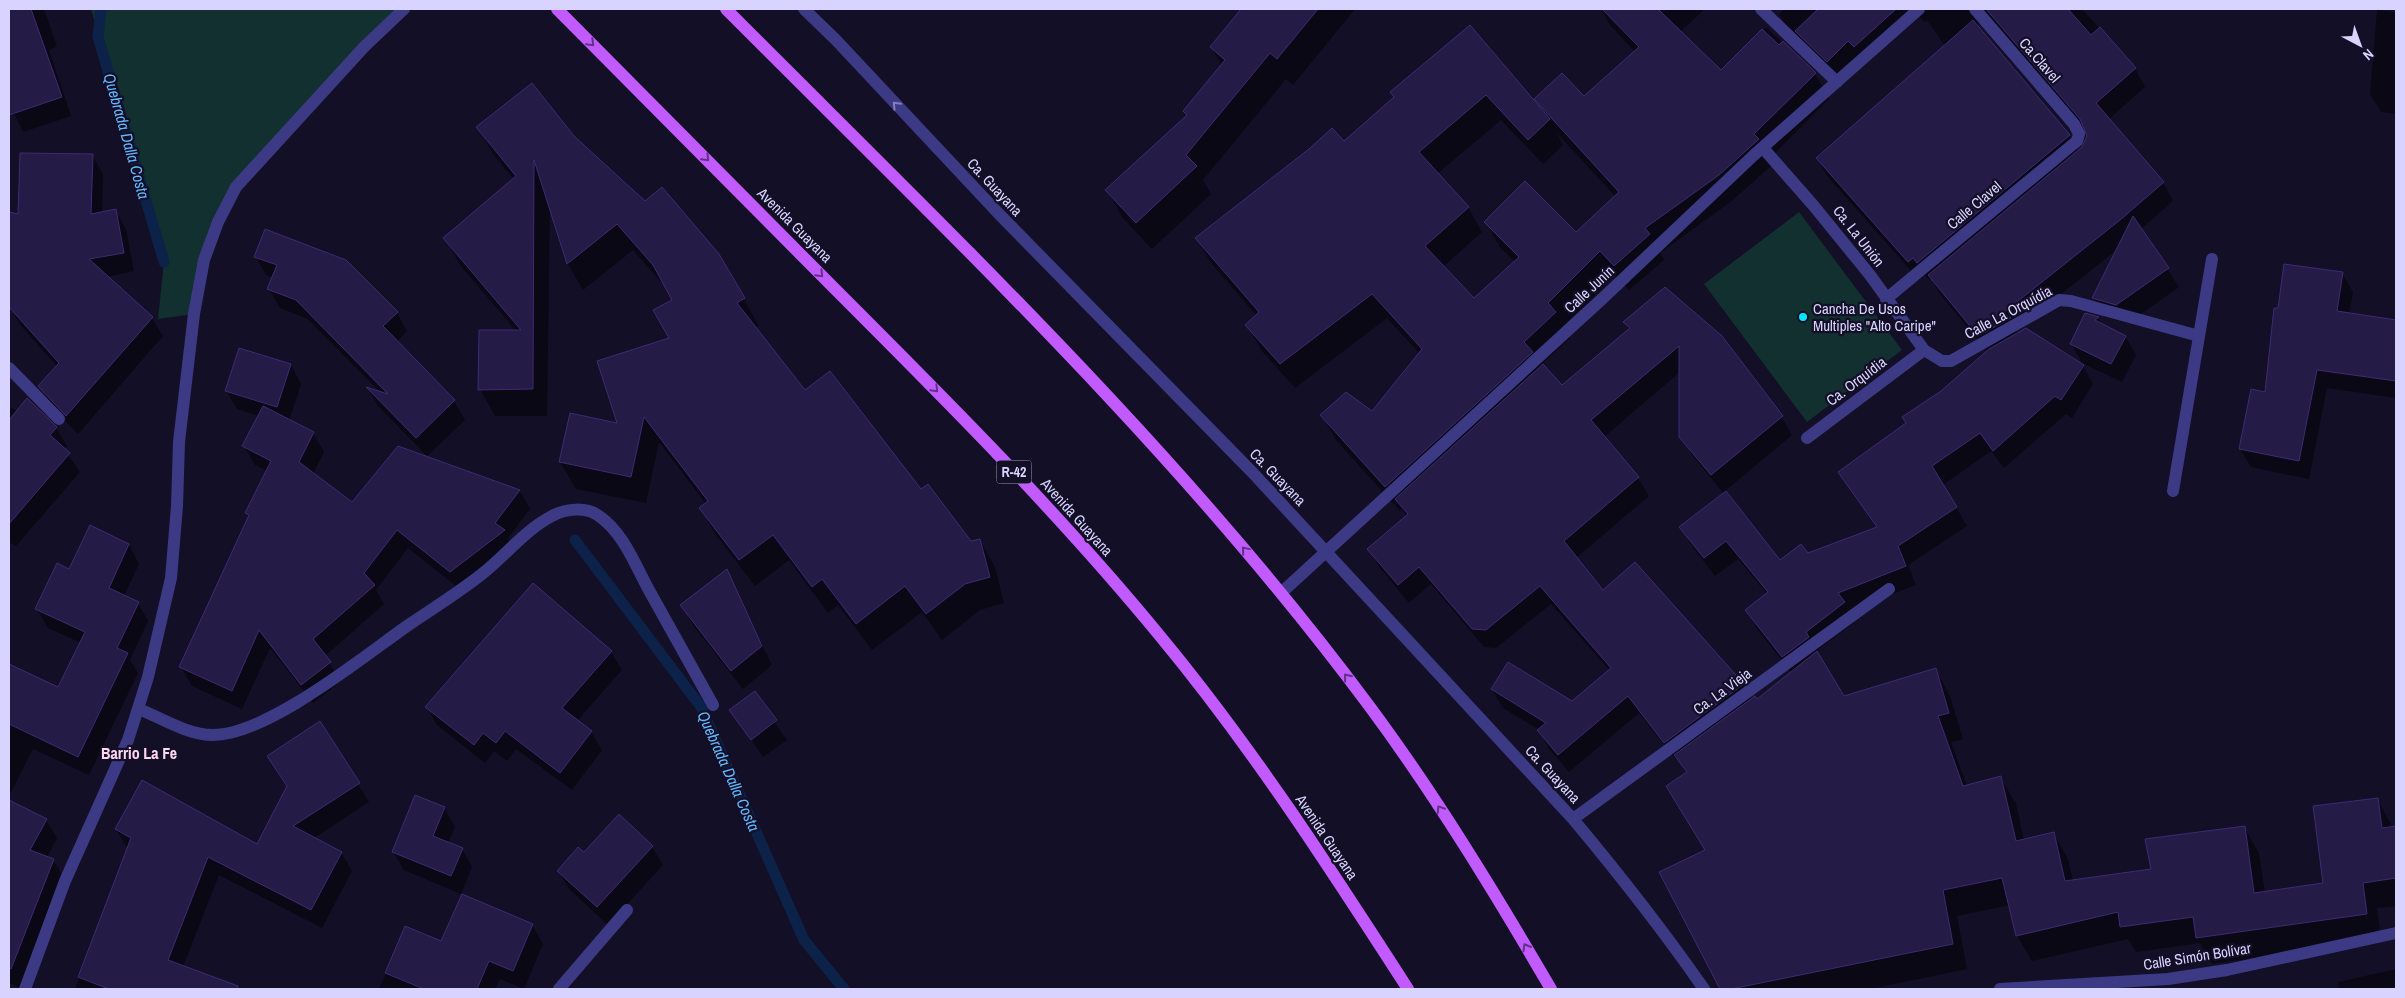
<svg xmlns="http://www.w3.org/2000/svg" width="2405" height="998" font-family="'Archivo Narrow',sans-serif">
  <rect width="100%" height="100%" fill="#130f26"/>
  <!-- green -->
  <path fill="#12302f" d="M91 9H404L267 152 218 222 194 314 158 319 164 262Z
    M1799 212 1902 350 1807 422 1704 284Z"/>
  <!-- shadow -->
  <path fill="#0007" fill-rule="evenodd" d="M9 9H44L57 46 49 50 71 116 23 132 9 103Z
    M1243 9H1355L1293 85 1286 79 1203 180 1211 194 1152 249 1122 217 1107 190 1187 116 1185 111 1222 66 1211 47Z
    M1601 9H1705L1680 32 1721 71 1766 27 1815 74 1829 99 1769 159 1772 165 1733 200 1660 253 1664 260 1629 290 1615 275 1563 326 1570 338 1542 364 1562 387 1629 330 1625 322 1665 288 1781 416 1792 435 1725 491 1780 562 1807 555 1877 528 1840 472 1907 424 1988 352 1940 294 1931 278 1929 280 1925 275 1919 280 1828 177 1817 159 1945 46 1927 20 1924 22 1919 16 1865 65 1859 59 1839 79 1790 32 1779 14 1784 9H2082L2135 68 2145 87 2108 120 2163 182 2173 201 2141 229 2179 287 2128 323 2104 317 2094 298 2119 248 2016 330 2018 334 2083 366 2093 384 2072 418 2066 414 2004 468 1991 451 1943 485 1967 526 1908 565 1916 585 1849 611 1855 622 1816 651 1843 698 1936 670 1950 696 1963 739 1951 742 1967 786 2001 778 2016 804 2024 840 2053 833 2068 859 2073 881 2152 870 2244 827 2259 853 2265 893 2324 884 2377 799 2393 828H2396V906L2377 908 2381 940 2212 964 2200 943 2136 952 2128 939 2032 961 2017 936 2010 905 1957 916 1967 969 1870 989H1722L1661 873 1706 851 1687 774 1678 759 1676 760 1639 713 1569 772 1549 749 1539 730 1503 708 1492 689 1572 703 1610 671 1551 604 1496 648 1484 647 1431 584 1409 603 1380 568 1369 549 1407 517 1402 509 1400 511 1336 440 1322 415 1372 413 1420 354 1387 318 1295 388 1261 350 1247 325 1257 316 1211 263 1196 238 1344 142 1395 98 1470 27 1541 108 1536 100 1584 98 1635 52 1610 25ZM1981 21 1993 22 2086 131 2088 136 2083 148 2079 152 2069 136 1977 26ZM1501 120 1543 164 1563 145 1557 133 1616 197 1576 234 1485 222 1500 247 1515 262 1474 300 1443 267 1482 232 1468 207 1437 174ZM1680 372 1681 436 1692 455 1724 494 1681 527 1692 546 1715 576 1738 559 1767 594 1746 610 1757 629 1792 673 1757 700H1752L1743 685 1635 564 1603 592 1576 558 1649 496 1638 478 1604 437Z
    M2377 10 2396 12V114L2381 112 2370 94Z
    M478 127 573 137 645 202 718 255 759 326 755 328 805 392 921 491 971 542 980 540 995 567 1004 603 980 610 942 640 922 612 872 650 838 605 828 613 789 560 755 586 716 535 700 508 706 504 659 442 646 503 576 489 560 462 619 425 671 339 674 300 668 290 633 250 583 290 568 264 550 204 547 416H495L480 389 517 332 460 265 445 238 514 180 493 154Z
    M92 155 103 174 102 213 115 210 126 229 134 271 107 277 152 318 163 336 78 434 50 405 40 386 57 366 21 326 10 307 19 299 9 297V213L20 216Z
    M266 231 397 313 407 331 397 342 454 401 465 420 427 456 378 406 368 389 381 393 308 319 280 308 269 289 273 278 266 275 256 257Z
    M2342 273 2353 292 2349 314 2396 321V398L2327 388 2309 479 2251 467 2240 449 2266 393 2279 309Z
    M2086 315 2098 318 2102 325 2125 336 2136 355 2122 382 2082 363 2071 344Z
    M291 365 301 384 289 421 313 433 324 452 313 474 352 504 398 448 520 491 530 509 508 538 515 550 461 590 408 548 376 590 384 604 325 656 341 681 313 703 270 648 242 709 192 686 181 667 249 518 246 513 267 471 255 465 244 446 259 416 237 409 226 390Z
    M9 407 56 428 67 446 64 449 80 472 16 546 9 542Z
    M90 527 129 545 139 564 124 596 138 603 148 621 130 660 138 673 89 775 33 749 9 796V666L59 689 81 643 48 628 37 609 69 570Z
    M726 571 772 665 743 689 692 624 682 605Z
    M611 652 622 670 577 721 591 732 602 750 572 790 516 749 507 761 494 751 485 763 437 725 427 707Z
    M754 693 787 740 763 757 731 710Z
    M320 723 369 802 314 838 341 852 352 871 322 928 219 875 183 967 200 973 209 989H75L128 849 116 829 258 846 288 787 279 774Z
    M9 801 46 820 57 838 47 857 53 860 64 878 21 988 9 983Z
    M444 808 455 827 448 843 462 849 472 867 461 894 404 870 393 852Z
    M652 847 663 865 608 925 569 889 558 871 584 853Z
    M532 925 543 944 524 989 500 979 495 989H379L406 927 442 942Z
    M2396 969V989H2339L2338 982Z"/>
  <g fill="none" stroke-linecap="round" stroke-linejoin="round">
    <!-- stream -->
    <path stroke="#0c2248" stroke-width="11" d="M101 9 98 37 164 262
      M575 540 701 707 804 940 844 989"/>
  </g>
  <!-- building -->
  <path fill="#241b47" stroke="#3b2d73" d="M9 9H31L62 97 9 115Z
    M1241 9H1318L1277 59 1270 53 1186 155 1197 166 1136 223 1105 190 1187 115 1183 111 1225 60 1210 47Z
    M1602 9H1658L1721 70 1762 29 1779 45 1783 41 1816 73 1754 134 1759 139 1719 175 1645 228 1650 234 1614 266 1600 251 1548 303 1556 312 1524 342 1533 352 1385 487 1320 415 1346 392 1372 411 1422 349 1372 294 1280 364 1245 325 1259 312 1195 238 1309 149 1332 128 1344 141 1394 97 1390 92 1470 25 1550 119 1528 140 1486 95 1419 152 1469 207 1425 246 1474 298 1519 257 1484 222 1525 181 1576 232 1619 192 1534 99 1562 73 1584 96 1639 47Z
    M1818 9H1896L1854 47 1848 41 1827 62 1795 31Z
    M1986 9H2068L2091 35 2100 27 2136 68 2096 103 2164 182 2120 220 2003 313 2011 318 1978 336 1928 275 2082 147 2087 136 2080 119Z
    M1973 20 2070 135 1917 263 1913 258 1908 262 1816 158Z
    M532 83 574 136 645 201 662 187 719 254 745 298 737 303 805 390 830 371 921 489 928 484 971 541 980 539 990 577 965 584 926 614 905 586 856 624 822 579 812 587 773 535 739 560 699 508 708 501 644 417 631 477 559 462 570 413 617 423 597 361 669 338 653 310 672 300 653 265 617 224 567 264 534 160 533 389 478 390 479 330H521L443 238 516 176 476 127Z
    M20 153 93 154 91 214 116 209 124 253 89 259 153 317 66 416 38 386 59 363 9 307V212L18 214Z
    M2133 216 2169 268 2116 305 2092 298Z
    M265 229 346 260 398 312 383 326 455 400 416 438 366 387 388 394 296 300 267 289 277 265 254 257Z
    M2284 264 2343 272 2337 311 2396 320V381L2317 370 2299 461 2239 449 2251 389 2265 392 2274 308H2278Z
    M1665 287 1722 336 1783 416 1711 475 1679 437V346L1591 420 1639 477 1564 541 1603 590 1635 562 1744 684 1664 743 1628 696 1558 755 1537 730 1546 723 1491 689 1508 662 1572 701 1611 668 1540 586 1486 630 1472 629 1419 567 1398 585 1367 549 1408 514 1395 499 1543 364 1562 385 1630 328 1623 322Z
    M2085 313 2099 317 2095 320 2126 336 2111 364 2070 344Z
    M2026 328 2084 365 2061 400 2055 396 1993 451 1980 433 1932 466 1957 507 1898 546 1906 566 1838 593 1845 602 1806 632 1809 637 1782 657 1745 610 1768 592 1726 541 1704 558 1679 527 1726 491 1780 560 1801 544 1808 553 1877 527 1838 472 1906 423 1902 417 1941 391 1989 349Z
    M239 348 291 364 277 407 225 391Z
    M27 398 57 427 50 435 70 453 9 524V420Z
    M263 406 314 432 299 462 352 502 398 446 520 490 495 523 505 530 450 572 397 530 364 573 375 585 313 639 331 662 301 685 259 630 232 691 179 667 249 515 245 513 271 461 242 446Z
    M90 525 129 544 109 588 139 602 117 648 128 653 78 757 9 724V664L58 687 85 632 35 609 57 563 69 569Z
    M727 569 762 646 731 671 680 605Z
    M533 583 612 651 562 708 592 731 560 773 505 731 496 743 483 733 474 745 425 707Z
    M1817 651 1844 696 1936 668 1949 713 1938 716 1963 786 2001 776 2016 841 2054 832 2065 881 2151 869 2145 839 2245 826 2254 893 2323 883 2313 806 2378 798 2382 828 2396 826V878L2363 883 2367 914 2196 938 2193 917 2120 927 2118 912 2016 936 2002 878 1943 890 1953 944 1731 989H1720L1659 872 1705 850 1666 786 1687 772 1674 755 1755 696 1757 699Z
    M755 691 777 720 751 740 729 710Z
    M320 721 360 783 293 826 342 852 311 910 208 857 168 960 238 986V989H109L78 977 131 838 115 829 142 780 257 844 287 786 267 756Z
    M415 795 445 807 433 836 463 848 451 876 392 852Z
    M9 800 47 819 30 850 54 859 11 969 9 968Z
    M619 814 653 846 597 907 557 871 578 847 584 852Z
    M462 894 533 924 513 971 489 961 477 989H424L385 973 405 926 441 941Z"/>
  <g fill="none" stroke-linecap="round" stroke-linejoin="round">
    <!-- minor -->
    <path stroke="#3d3a85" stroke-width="12" d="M804 9 836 40 999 214 1253 473 1573 819C1619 874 1663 930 1704 989
      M1761 9 1837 82
      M1763 148 1813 205 1870 275 1924 350 1942 361H1951L2059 300 2071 301 2199 336
      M1886 299 2077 141 2079 134 2074 124 1975 9
      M9 368 59 419
      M1807 438 1924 350
      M2173 491 2212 259
      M1281 593 1602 299 1754 155 1919 9
      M139 709C161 718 188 735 213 735 267 735 363 657 407 626 432 609 458 593 482 574 506 555 525 530 552 516 566 508 587 507 599 516 624 533 636 567 650 592 671 629 692 667 713 705
      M1573 819 1889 589
      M25 989 65 881 128 740 148 677 171 578 177 506 179 442 194 314 204 260 218 222 236 187 364 47 404 9
      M559 989 627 910
      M2000 989 2168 979 2227 970 2396 933"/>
    <!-- major -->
    <path stroke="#c25bff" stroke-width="12" d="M557 9C649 101 741 195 833 287 946 400 1059 513 1160 636 1252 747 1330 868 1408 989
      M726 9C949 233 1181 452 1370 707 1436 796 1495 893 1551 989"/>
  </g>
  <!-- one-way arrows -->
  <defs><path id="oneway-chevron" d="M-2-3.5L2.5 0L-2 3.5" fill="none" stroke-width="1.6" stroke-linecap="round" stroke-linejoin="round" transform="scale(1.25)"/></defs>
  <g stroke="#623188">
    <use href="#oneway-chevron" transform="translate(591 43) rotate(45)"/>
    <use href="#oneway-chevron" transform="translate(706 158) rotate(45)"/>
    <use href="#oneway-chevron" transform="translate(820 274) rotate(46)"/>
    <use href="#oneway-chevron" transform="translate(935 389) rotate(45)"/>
    <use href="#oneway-chevron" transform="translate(1245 550) rotate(-130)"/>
    <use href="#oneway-chevron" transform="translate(1347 677) rotate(-128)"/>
    <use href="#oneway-chevron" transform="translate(1440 809) rotate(-123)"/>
    <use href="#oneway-chevron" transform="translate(1526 947) rotate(-120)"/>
  </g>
  <use stroke="#837fbc" href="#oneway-chevron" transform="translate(896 105) rotate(-133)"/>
  <!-- markers -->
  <circle fill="#00e5ff" stroke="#130f26" stroke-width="2" cx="1803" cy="317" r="5"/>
  <g text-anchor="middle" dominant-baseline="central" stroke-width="4.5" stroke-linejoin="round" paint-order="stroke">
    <!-- shield labels -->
    <rect fill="#130f26" stroke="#9e99be" stroke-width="1" x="996.5" y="460.5" width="35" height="23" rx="4"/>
    <g font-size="14" font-weight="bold" fill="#d9d4ff">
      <text x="1014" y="472">R-42</text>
    </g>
    <!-- street labels -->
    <g font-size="15" fill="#d9d4ff" stroke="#130f26">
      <text transform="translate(2040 60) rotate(49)">Ca.Clavel</text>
      <text transform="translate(995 187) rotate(47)">Ca. Guayana</text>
      <text transform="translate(1974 205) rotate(-40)">Calle Clavel</text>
      <text transform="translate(795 225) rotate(45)">Avenida Guayana</text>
      <text transform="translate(1859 236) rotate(52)">Ca. La Unión</text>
      <text transform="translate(1589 289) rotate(-43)">Calle Junín</text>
      <text transform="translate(2008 312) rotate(-28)">Calle La Orquídia</text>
      <text transform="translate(1856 381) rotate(-37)">Ca. Orquídia</text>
      <text transform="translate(1278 477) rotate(46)">Ca. Guayana</text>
      <text transform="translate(1077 517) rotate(48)">Avenida Guayana</text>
      <text transform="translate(1722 691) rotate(-36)">Ca. La Vieja</text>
      <text transform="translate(1553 774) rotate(47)">Ca. Guayana</text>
      <text transform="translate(1327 837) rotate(56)">Avenida Guayana</text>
      <text transform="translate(2197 956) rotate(-9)">Calle Simón Bolívar</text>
    </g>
    <!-- poi labels -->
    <g font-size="15" fill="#d9d4ff" stroke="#130f26" text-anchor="start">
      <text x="1813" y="308">Cancha De Usos<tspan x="1813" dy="17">Multiples "Alto Caripe"</tspan></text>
    </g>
    <!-- water labels -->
    <g font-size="16" font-style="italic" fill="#62b6ff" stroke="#130f26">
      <text transform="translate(127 136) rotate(74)">Quebrada Dalla Costa</text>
      <text transform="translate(729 771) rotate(66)">Quebrada Dalla Costa</text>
    </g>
    <!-- neighbourhood labels -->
    <g font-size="16" font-weight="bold" fill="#ffd6f0" stroke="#130f26">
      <text x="139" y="753">Barrio La Fe</text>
    </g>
  </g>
  <!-- border -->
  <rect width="2405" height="998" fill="none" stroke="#d9d4ff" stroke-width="20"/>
  <!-- north arrow -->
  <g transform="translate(2360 45) rotate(139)" stroke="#130f26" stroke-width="4" paint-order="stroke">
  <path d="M0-4L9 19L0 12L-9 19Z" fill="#d9d4ff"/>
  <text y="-8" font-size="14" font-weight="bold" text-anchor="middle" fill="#d9d4ff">N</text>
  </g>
</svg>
